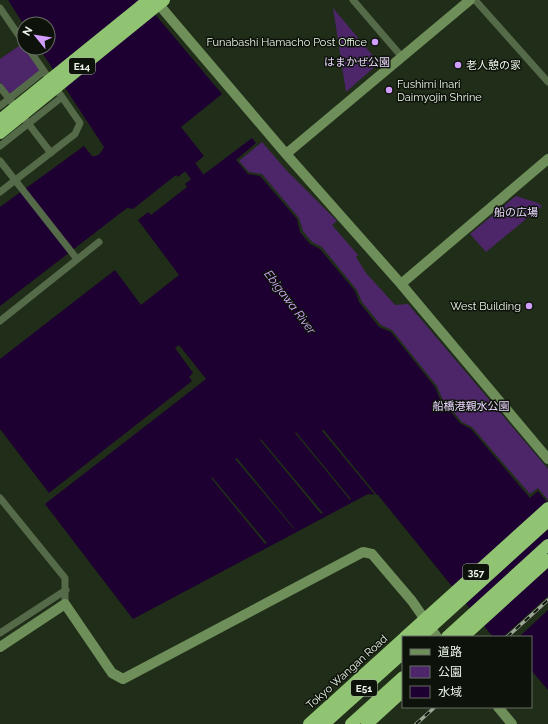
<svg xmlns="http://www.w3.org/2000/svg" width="548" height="724" font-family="Raleway,'Noto Sans JP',sans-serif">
  <rect width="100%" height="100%" fill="#202d18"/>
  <!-- green -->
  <path fill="#4d266a" d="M333 8 379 63 346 92Z
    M22 44 40 71 11 95 0 82V59Z
    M262 142 286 170 337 221 332 225 358 255 356 257 366 273 395 305 408 304 548 469V500L538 488 530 494 472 427 462 422 442 398 437 386 392 330 381 325 362 302 357 290 322 247 312 242 303 231 299 218 262 174 249 172 239 161Z
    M516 196 538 203 542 206 486 252 470 234Z"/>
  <!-- water -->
  <path fill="#1d0031" d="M8 0H143L222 94 181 127 204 156 178 177 176 175 133 209 127 208 0 306V207L84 146 92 156C98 157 101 153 104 147L39 48H48V24L24 25Z
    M252 138 256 143 236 160 248 174 260 176 297 219 300 232 310 244 320 249 355 291 359 302 379 327 391 332 435 387 440 399 460 423 471 429 530 498 538 491 548 503V690L531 670V637H493L378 495 368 494 133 619 45 504 206 379 179 345 175 348 193 373 189 377 192 381 49 493 0 429V359L115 270 141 305 179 275 138 220 148 212 151 215 187 187 185 184 199 173 203 175Z"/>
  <!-- pier -->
  <path fill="#202d18" d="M179 346 205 378 58 491 203 378 179 348 177 349 195 373 176 349Z
    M323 429 377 495H375L322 431Z
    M296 432 351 499 350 500 295 433Z
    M261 439 323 513 321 514 260 440Z
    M237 458 295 529H294L235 459Z
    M212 477 267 543 265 544 211 478Z
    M548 596V610L519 637H503Z"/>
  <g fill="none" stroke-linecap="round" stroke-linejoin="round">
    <!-- river -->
    <path stroke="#1d0031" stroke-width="13" d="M180 153 206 189"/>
    <!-- street -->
    <path stroke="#556a49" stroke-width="7" d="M353 0 402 57
      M475 0 548 82
      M0 8 24 43
      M0 87 51 153
      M0 106 44 71
      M0 146 62 97
      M0 161 77 259
      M0 192 75 134 80 123 28 48
      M0 321 99 242
      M0 498 65 578V604
      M0 633 66 590"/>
    <!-- secondary -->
    <path stroke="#6e8e5a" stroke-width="10" d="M155 0 286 154 401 284 548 459
      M286 154 470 0
      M401 284 548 159
      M0 647 65 604 112 673 123 679 363 552 372 554 412 601 437 637
      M498 707 512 724"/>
    <!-- highway -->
    <path stroke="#91c472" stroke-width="12" d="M141 6 148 0
      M447 637 548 545
      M463 637 548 560
      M309 724 403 639
      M324 724 403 653
      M351 724 403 677
      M367 724 403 691"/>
    <defs>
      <path id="rail" d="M507 637 548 600
        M416 724 435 707"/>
    </defs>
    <!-- rail casing -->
    <use href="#rail" stroke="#9ba696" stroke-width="3.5"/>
    <!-- rail -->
    <use href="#rail" stroke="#0d130a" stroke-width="2" stroke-dasharray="6" stroke-linecap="butt"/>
    <!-- highway-bridge -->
    <path stroke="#91c472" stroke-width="12" d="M0 120 141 6
      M0 133 164 0
      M405 637 548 508
      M420 637 548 521"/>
  </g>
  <!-- markers -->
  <g fill="#d19dfe" stroke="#0d130a" stroke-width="1.5">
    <circle cx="375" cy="42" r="4"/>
    <circle cx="458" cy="65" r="4"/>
    <circle cx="389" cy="90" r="4"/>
    <circle cx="529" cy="306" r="4"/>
  </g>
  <g text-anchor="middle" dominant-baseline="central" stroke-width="3" stroke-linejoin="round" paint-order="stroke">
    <!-- shield labels -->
    <g fill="#0d130a" stroke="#a9b1a5" stroke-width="1">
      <rect x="69" y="58" width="26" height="16" rx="3"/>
      <rect x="463" y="564" width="26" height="16" rx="3"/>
      <rect x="351" y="680" width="26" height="16" rx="3"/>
    </g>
    <g font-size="10" font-weight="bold" fill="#ecf5e8">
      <text x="82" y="66">E14</text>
      <text x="476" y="572">357</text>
      <text x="364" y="688">E51</text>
    </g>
    <!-- poi labels -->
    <g font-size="11" fill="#ecf5e8" stroke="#0d130a" text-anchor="end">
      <text x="367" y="42">Funabashi Hamacho Post Office</text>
      <text x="466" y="65" text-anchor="start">老人憩の家</text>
      <text x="397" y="84" text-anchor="start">Fushimi Inari<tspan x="397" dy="13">Daimyojin Shrine</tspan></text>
      <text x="521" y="306">West Building</text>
    </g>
    <!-- park labels -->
    <g font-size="11" fill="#ead5ff" stroke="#0d130a">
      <text x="357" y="62">はまかぜ公園</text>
      <text x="516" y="212">船の広場</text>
      <text x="471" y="406">船橋港親水公園</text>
    </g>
    <!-- street labels -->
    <g font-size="11" fill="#ecf5e8" stroke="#0d130a">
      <text transform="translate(347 672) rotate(-42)">Tokyo Wangan Road</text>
    </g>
    <!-- water labels -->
    <g font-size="12" font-style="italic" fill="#d7acff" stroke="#0d130a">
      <text transform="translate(290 302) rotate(53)">Ebigawa River</text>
    </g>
  </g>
  <!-- legend -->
  <rect x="402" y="636" width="130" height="72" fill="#0d130a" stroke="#666d63"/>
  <rect x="410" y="649" width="20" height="6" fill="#6e8e5a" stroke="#666d63"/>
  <text x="438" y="656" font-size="12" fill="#ecf5e8">道路</text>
  <rect x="410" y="666" width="20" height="12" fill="#4d266a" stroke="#666d63"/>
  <text x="438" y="676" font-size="12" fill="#ecf5e8">公園</text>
  <rect x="410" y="686" width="20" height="12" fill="#1d0031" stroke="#666d63"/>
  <text x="438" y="696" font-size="12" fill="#ecf5e8">水域</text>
  <!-- north arrow -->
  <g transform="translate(36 36) rotate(300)"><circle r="19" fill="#0d130a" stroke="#666d63"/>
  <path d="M0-3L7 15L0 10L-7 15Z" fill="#d19dfe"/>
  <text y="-6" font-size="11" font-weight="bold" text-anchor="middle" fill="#ecf5e8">N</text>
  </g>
</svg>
